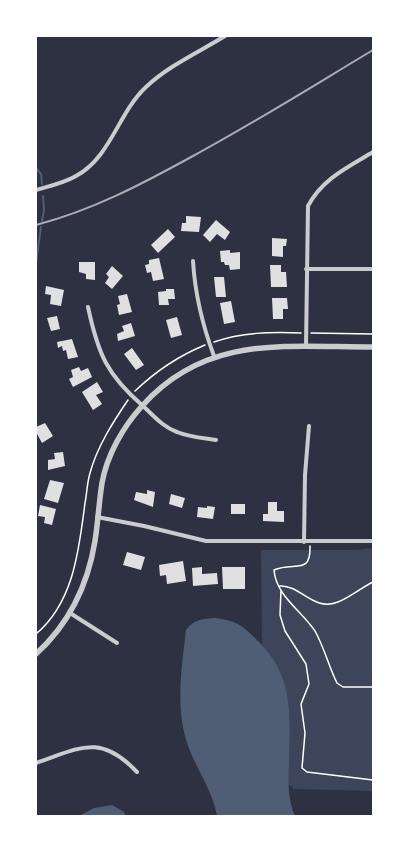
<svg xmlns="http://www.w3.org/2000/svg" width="409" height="852" font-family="'Roboto Condensed',sans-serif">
  <rect width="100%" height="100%" fill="#2d3142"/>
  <!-- green -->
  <path fill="#3c4559" d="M373 548V791L294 789 288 784C289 732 299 688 262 645L261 550H356Z"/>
  <!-- water -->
  <path fill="#4f5d75" d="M215 618C238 621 243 626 259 642 295 678 290 718 289 765 288 782 288 800 295 816H217C212 787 192 764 185 736 176 702 182 665 186 630 194 619 203 619 215 618Z
    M112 805 124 812 126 816H79L94 808Z"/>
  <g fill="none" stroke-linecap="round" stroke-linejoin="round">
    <!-- stream -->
    <path stroke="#4f5d75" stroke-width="2" d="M36 168 41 174 42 184
      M42 221 44 210 43 196
      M36 263 41 227"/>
  </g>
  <!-- building -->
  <path fill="#e0e0e3" d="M186 216 201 217 199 232 181 231 182 223H186Z
    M216 220 230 232 225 240 217 234 210 242 203 235Z
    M168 229 175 237 158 253 151 245Z
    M272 238 287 239 286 246H283V257L272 256Z
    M230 250V253L240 252V269L230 270 229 265H225L224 262H221L220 251Z
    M159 258 164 279 153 281 151 272 147 273 145 265 149 264V260Z
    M79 262H95V280L86 279V274L79 272Z
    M270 265H281V272H286L287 287H271Z
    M112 266 123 276 112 289 105 283 109 277 106 274Z
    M214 277H224L226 297H216Z
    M46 286 64 290 61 306 50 304 51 295 45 294Z
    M166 289H174L175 299H168L169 305H159L158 292 166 291Z
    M127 294 132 312 119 315 117 305 120 304 118 296Z
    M272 298H287L288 309H283V319H273Z
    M231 301 235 322 224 324 220 303Z
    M57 316 60 329 51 331 47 318Z
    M177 317 182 335 171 338 166 320Z
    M131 323 135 336 118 341 117 334 124 331 122 326Z
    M72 339 78 357 68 359 66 350 63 351 62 346 58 348 57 342Z
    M132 348 144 365 136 370 124 354Z
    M79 367 81 371 88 368 92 377 73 387 69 379 73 377 71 370Z
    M97 382 103 392 96 395 102 404 93 410 82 392Z
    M45 423 53 436 42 443 36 432V427Z
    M63 452 65 466 48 470V460L55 459 54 453Z
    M50 480 64 483 58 503 44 499Z
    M147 490 155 492 153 507 134 500 136 492 147 494Z
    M171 494 185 498 182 508 169 504Z
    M268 502H277V511H284V522L263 521V514H268Z
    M231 504H245V514H231Z
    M40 505 56 509 52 525 44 523 45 517 38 516Z
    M207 506 215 507 213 519 197 517 198 507 207 508Z
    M127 552 145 557 141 570 123 565Z
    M183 561 186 581 167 584 166 575 160 576 159 565Z
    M202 567V574L217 573 218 584 193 586 192 568Z
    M222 567H245V589H223Z"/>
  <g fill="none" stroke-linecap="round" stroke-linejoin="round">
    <!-- path -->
    <path stroke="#fff" stroke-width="1.5" d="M311 333 373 334
      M214 342C242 332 271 332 301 333
      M135 391C156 371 178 356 205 345
      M310 546C311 576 294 561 274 570 276 596 302 611 315 631 324 647 329 667 337 683L343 687H373
      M280 586C301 585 313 612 338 602 350 597 361 588 373 582
      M281 590 280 615 285 631 306 664 309 684 301 704 305 733 302 768 307 772 373 780
      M36 634C74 602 79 549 85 503 87 493 87 483 90 473 97 447 113 422 128 400"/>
    <!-- minor -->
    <path stroke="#caccd0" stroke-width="4" d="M36 190C50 186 64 183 76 176 111 157 118 113 146 87 168 66 199 52 225 36
      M193 261C195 294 202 324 214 356
      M306 269H373
      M88 307C98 354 107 375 143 406 154 416 163 427 177 432 189 437 203 438 216 440
      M306 347 308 206C322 179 348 167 373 152
      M97 517 144 526 206 541H373
      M304 542 305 475 309 426
      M70 613 117 643
      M36 763C80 748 100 733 137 772"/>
    <!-- tertiary -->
    <path stroke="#caccd0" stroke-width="5.5" d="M36 654C69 624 88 584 95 541 98 522 99 502 102 483 107 455 123 427 142 406 206 334 286 347 373 347"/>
    <!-- rail -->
    <path stroke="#abadb3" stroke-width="2" d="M36 225C93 210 142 184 193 156 254 123 313 86 373 50"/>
  </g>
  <!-- border -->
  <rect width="409" height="852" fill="none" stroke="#ffffff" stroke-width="74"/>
</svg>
